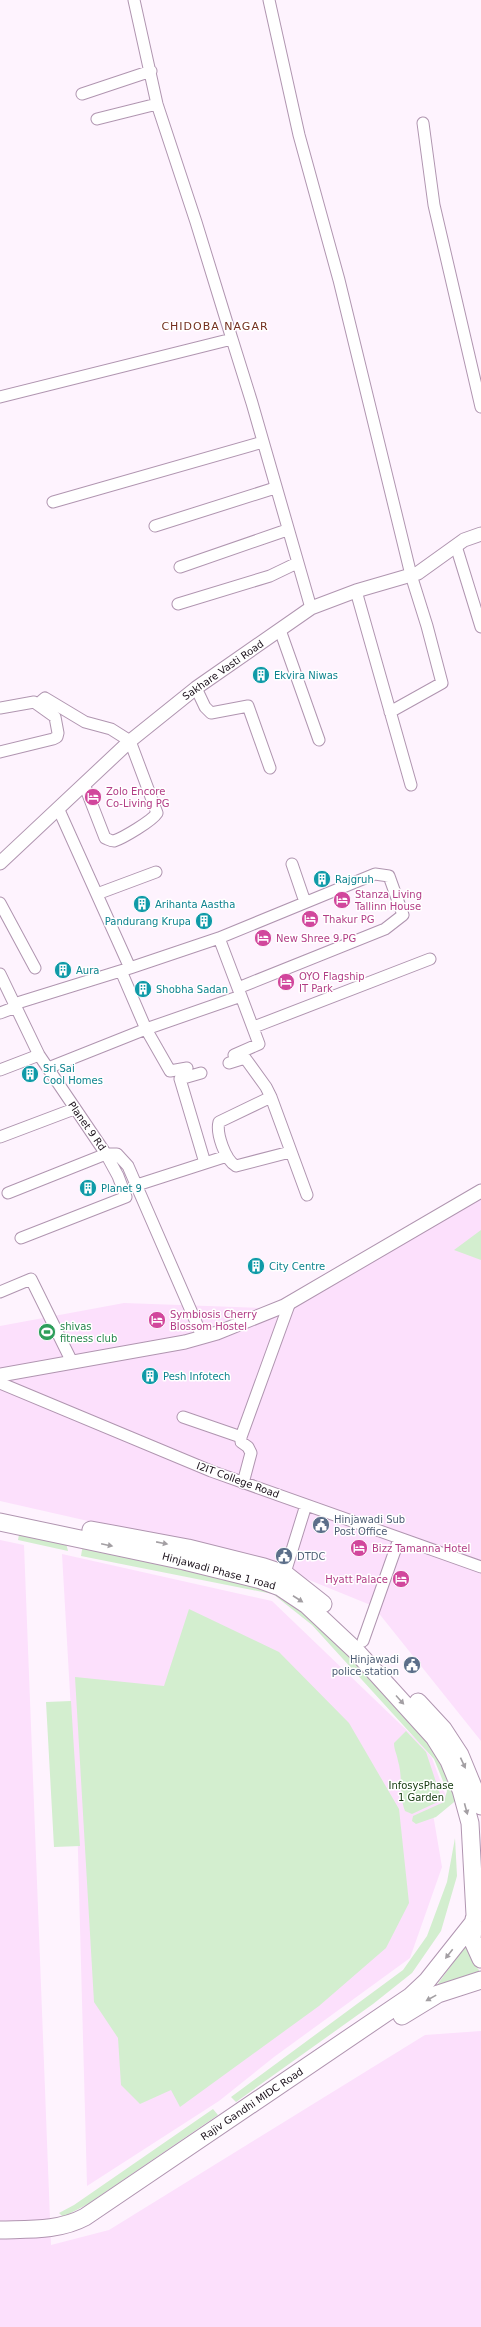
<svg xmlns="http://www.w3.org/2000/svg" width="481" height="2327" font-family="'DejaVu Sans',sans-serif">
  <rect width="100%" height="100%" fill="#fef3fe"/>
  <!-- built -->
  <path fill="#fce0fc" d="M481 1195V1741L373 1606 260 1560 0 1501V1326L124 1303 264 1308Z
    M0 1540 24 1545 51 2245 109 2230 425 2035 481 2031V2327H0Z
    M62 1554 272 1601 420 1743 432 1758 447 1799 433 1814 442 1867 410 1958 274 2057 219 2101 87 2186 77 1816Z"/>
  <!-- green -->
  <path fill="#d3eecf" d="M481 1230V1260L454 1250Z
    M20 1529 65 1539 68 1551 18 1540Z
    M83 1544 272 1587 299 1603 435 1745 459 1798 436 1817 416 1824 412 1821 413 1816 444 1802 447 1791 434 1759 312 1625 273 1594 81 1556Z
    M189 1609 279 1652 349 1723 399 1809 409 1903 386 1948 319 2006 180 2107 171 2090 140 2104 121 2085 118 2038 94 2002 75 1677 164 1686Z
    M71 1701 80 1846 54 1847 46 1702Z
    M406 1731 426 1752 442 1800 412 1814 405 1811C399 1796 403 1777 398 1761 397 1754 394 1750 394 1743Z
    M455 1838 457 1876 441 1931 412 1973 373 2004 236 2102 231 2097 403 1970 427 1936 447 1882Z
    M466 1945 473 1962 481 1973 437 1985Z
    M213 2109 218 2115 88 2204 63 2217 59 2213 74 2205Z"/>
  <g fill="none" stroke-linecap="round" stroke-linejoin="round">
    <defs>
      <path id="minor" d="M134 0 157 104 196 222 232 339
        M269 0 299 135 339 280 411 575 427 626 442 683 390 712
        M82 94 151 71
        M97 119 157 104
        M423 123 434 205 481 407
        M0 397 232 339 252 403 311 608
        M53 502 263 442
        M155 526 275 488
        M456 546 481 627
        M180 567 287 530
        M356 591 411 785
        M178 604 270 576 297 563
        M280 630 319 740
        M196 688 205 707 211 713 248 706 270 768
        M38 704 45 698 85 722 111 729 130 741 157 813C152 821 123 838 114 841 110 841 108 839 105 838L84 784
        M0 708 34 702 55 717 58 733 57 737 53 739 0 752
        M292 864 305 902
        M97 894 156 872
        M0 903 35 968
        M219 938 375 874 389 876 403 915 385 929 238 988
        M121 971 146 1029 241 996 219 938 130 968
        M0 974 39 1055 106 1154 118 1176 126 1197 21 1238
        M14 1004 130 968 58 808
        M0 1013 16 1007
        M254 1027 430 959
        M234 1055 259 1044 241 996
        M229 1063 245 1058 266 1087 271 1097 307 1195
        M48 1068 146 1029 170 1071 187 1068
        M0 1070 39 1055
        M201 1073 180 1079 205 1163
        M271 1097 219 1122C216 1133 225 1160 236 1166L290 1152
        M0 1137 74 1109
        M137 1185 227 1156
        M8 1193 106 1154H117L128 1166 202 1336
        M0 1292 31 1279 72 1362
        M0 1383 211 1471 481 1567
        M183 1417 241 1437
        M243 1483 251 1453 248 1447 241 1442V1437L290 1302
        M283 1579 306 1505
        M363 1641 399 1539"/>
      <path id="tertiary" d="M0 863 130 741 196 688 311 608 356 591 418 573 464 540 481 534
        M0 1375 185 1342 217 1333 284 1306 481 1191"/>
      <path id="primary" d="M0 1522 184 1561 261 1580 280 1587 307 1605 356 1651 434 1737 449 1761 461 1790 470 1823 475 1915
        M91 1530 188 1548 264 1567 285 1574 323 1604
        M418 1702 443 1729 460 1755 481 1806
        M474 1919 472 1939 481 1959
        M402 2016 438 1994 481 1980
        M0 2230C29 2229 59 2231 85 2217L411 1996 427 1981 473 1923"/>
    </defs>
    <!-- minor casing -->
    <use href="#minor" stroke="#b095b0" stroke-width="13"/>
    <!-- tertiary casing -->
    <use href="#tertiary" stroke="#b095b0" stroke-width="15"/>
    <!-- primary casing -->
    <use href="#primary" stroke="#b095b0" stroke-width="19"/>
    <!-- minor -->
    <use href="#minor" stroke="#fff" stroke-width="11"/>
    <!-- tertiary -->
    <use href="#tertiary" stroke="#fff" stroke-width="13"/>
    <!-- primary -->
    <use href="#primary" stroke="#fff" stroke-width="17"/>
  </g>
  <!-- one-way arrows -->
  <defs><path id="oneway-solid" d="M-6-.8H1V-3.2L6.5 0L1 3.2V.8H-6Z"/></defs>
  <g fill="#a39fa3">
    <use href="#oneway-solid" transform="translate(162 1543) rotate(11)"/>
    <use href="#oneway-solid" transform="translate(107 1545) rotate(12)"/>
    <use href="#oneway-solid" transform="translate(298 1599) rotate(33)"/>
    <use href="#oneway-solid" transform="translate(400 1700) rotate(48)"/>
    <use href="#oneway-solid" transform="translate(463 1763) rotate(65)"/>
    <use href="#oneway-solid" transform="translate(466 1809) rotate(75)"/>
    <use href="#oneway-solid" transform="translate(449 1954) rotate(128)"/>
    <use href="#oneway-solid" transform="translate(431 1998) rotate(151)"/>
  </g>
  <!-- icons -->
  <defs>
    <symbol id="building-disc" viewBox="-11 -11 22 22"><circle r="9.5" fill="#0f9aa8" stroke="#fff"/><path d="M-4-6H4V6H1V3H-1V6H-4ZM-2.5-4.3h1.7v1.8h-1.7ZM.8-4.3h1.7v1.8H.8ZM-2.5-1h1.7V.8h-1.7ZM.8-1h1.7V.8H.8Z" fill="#fff"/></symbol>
    <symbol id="hotel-disc" viewBox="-11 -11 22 22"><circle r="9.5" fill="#d1479c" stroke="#fff"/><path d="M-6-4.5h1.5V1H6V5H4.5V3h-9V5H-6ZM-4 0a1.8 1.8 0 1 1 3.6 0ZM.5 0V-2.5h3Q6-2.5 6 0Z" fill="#fff"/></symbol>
    <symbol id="stadium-disc" viewBox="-11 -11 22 22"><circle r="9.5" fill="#2e9e5b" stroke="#fff"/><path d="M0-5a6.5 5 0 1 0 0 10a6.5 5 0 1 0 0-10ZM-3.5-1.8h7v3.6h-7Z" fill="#fff"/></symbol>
    <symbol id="civic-disc" viewBox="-11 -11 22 22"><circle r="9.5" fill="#5c6f8a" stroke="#fff"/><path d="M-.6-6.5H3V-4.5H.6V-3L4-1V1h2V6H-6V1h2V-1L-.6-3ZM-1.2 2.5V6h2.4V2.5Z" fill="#fff"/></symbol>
  </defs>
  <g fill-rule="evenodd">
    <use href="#building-disc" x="251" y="665" width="20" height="20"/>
    <use href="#hotel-disc" x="83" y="787" width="20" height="20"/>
    <use href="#building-disc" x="312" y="869" width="20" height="20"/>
    <use href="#hotel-disc" x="332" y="890" width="20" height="20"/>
    <use href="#building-disc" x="132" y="894" width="20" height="20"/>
    <use href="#hotel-disc" x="300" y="909" width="20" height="20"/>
    <use href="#building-disc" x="194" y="911" width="20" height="20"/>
    <use href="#hotel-disc" x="253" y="928" width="20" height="20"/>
    <use href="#building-disc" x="53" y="960" width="20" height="20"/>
    <use href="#hotel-disc" x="276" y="972" width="20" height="20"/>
    <use href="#building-disc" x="133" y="979" width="20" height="20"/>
    <use href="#building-disc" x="20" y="1064" width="20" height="20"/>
    <use href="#building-disc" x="78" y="1178" width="20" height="20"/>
    <use href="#building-disc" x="246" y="1256" width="20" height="20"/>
    <use href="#hotel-disc" x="147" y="1310" width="20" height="20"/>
    <use href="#stadium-disc" x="37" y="1322" width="20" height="20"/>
    <use href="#building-disc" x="140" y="1366" width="20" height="20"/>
    <use href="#civic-disc" x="311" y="1515" width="20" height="20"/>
    <use href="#hotel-disc" x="349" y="1538" width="20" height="20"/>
    <use href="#civic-disc" x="274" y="1546" width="20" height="20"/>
    <use href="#hotel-disc" x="391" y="1569" width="20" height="20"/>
    <use href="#civic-disc" x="402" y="1655" width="20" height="20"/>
  </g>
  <g text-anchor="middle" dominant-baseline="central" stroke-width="3" stroke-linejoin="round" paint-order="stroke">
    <!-- street labels -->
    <g font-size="10" fill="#1a101a" stroke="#fff">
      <text transform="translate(223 670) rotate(-35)">Sakhare Vasti Road</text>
      <text transform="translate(87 1126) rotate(55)">Planet 9 Rd</text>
      <text transform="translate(238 1480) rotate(20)">I2IT College Road</text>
      <text transform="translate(219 1571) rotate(15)">Hinjawadi Phase 1 road</text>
      <text transform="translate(252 2104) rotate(-34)">Rajiv Gandhi MIDC Road</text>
    </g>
    <!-- culture labels -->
    <g font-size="10" fill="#0d838f" stroke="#fff" text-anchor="start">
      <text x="274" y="675">Ekvira Niwas</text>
      <text x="335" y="879">Rajgruh</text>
      <text x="155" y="904">Arihanta Aastha</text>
      <text x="191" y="921" text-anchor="end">Pandurang Krupa</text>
      <text x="76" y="970">Aura</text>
      <text x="156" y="989">Shobha Sadan</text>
      <text x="43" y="1068">Sri Sai<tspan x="43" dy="12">Cool Homes</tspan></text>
      <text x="101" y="1188">Planet 9</text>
      <text x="269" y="1266">City Centre</text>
      <text x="163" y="1376">Pesh Infotech</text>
    </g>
    <!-- hotel labels -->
    <g font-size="10" fill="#b23c85" stroke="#fff" text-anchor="start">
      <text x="106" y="791">Zolo Encore<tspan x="106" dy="12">Co-Living PG</tspan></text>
      <text x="355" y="894">Stanza Living<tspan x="355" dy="12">Tallinn House</tspan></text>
      <text x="323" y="919">Thakur PG</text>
      <text x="276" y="938">New Shree 9 PG</text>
      <text x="299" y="976">OYO Flagship<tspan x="299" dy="12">IT Park</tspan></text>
      <text x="170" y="1314">Symbiosis Cherry<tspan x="170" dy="12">Blossom Hostel</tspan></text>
      <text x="372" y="1548">Bizz Tamanna Hotel</text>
      <text x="388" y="1579" text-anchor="end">Hyatt Palace</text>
    </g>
    <!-- leisure labels -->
    <g font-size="10" fill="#27864d" stroke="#fff" text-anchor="start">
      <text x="60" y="1326">shivas<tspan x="60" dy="12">fitness club</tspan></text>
    </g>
    <!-- service labels -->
    <g font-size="10" fill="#4e5e75" stroke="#fff" text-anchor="start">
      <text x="334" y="1519">Hinjawadi Sub<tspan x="334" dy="12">Post Office</tspan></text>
      <text x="297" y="1556">DTDC</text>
      <text x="399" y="1659" text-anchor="end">Hinjawadi<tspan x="399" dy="12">police station</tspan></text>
    </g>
    <!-- park labels -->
    <g font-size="10" fill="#13390d" stroke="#fff">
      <text x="421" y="1785">InfosysPhase<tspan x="421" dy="12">1 Garden</tspan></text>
    </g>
    <!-- neighbourhood labels -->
    <g font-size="11" letter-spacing="1" fill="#74301f" stroke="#fff">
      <text x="215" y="326">CHIDOBA NAGAR</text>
    </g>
  </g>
</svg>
